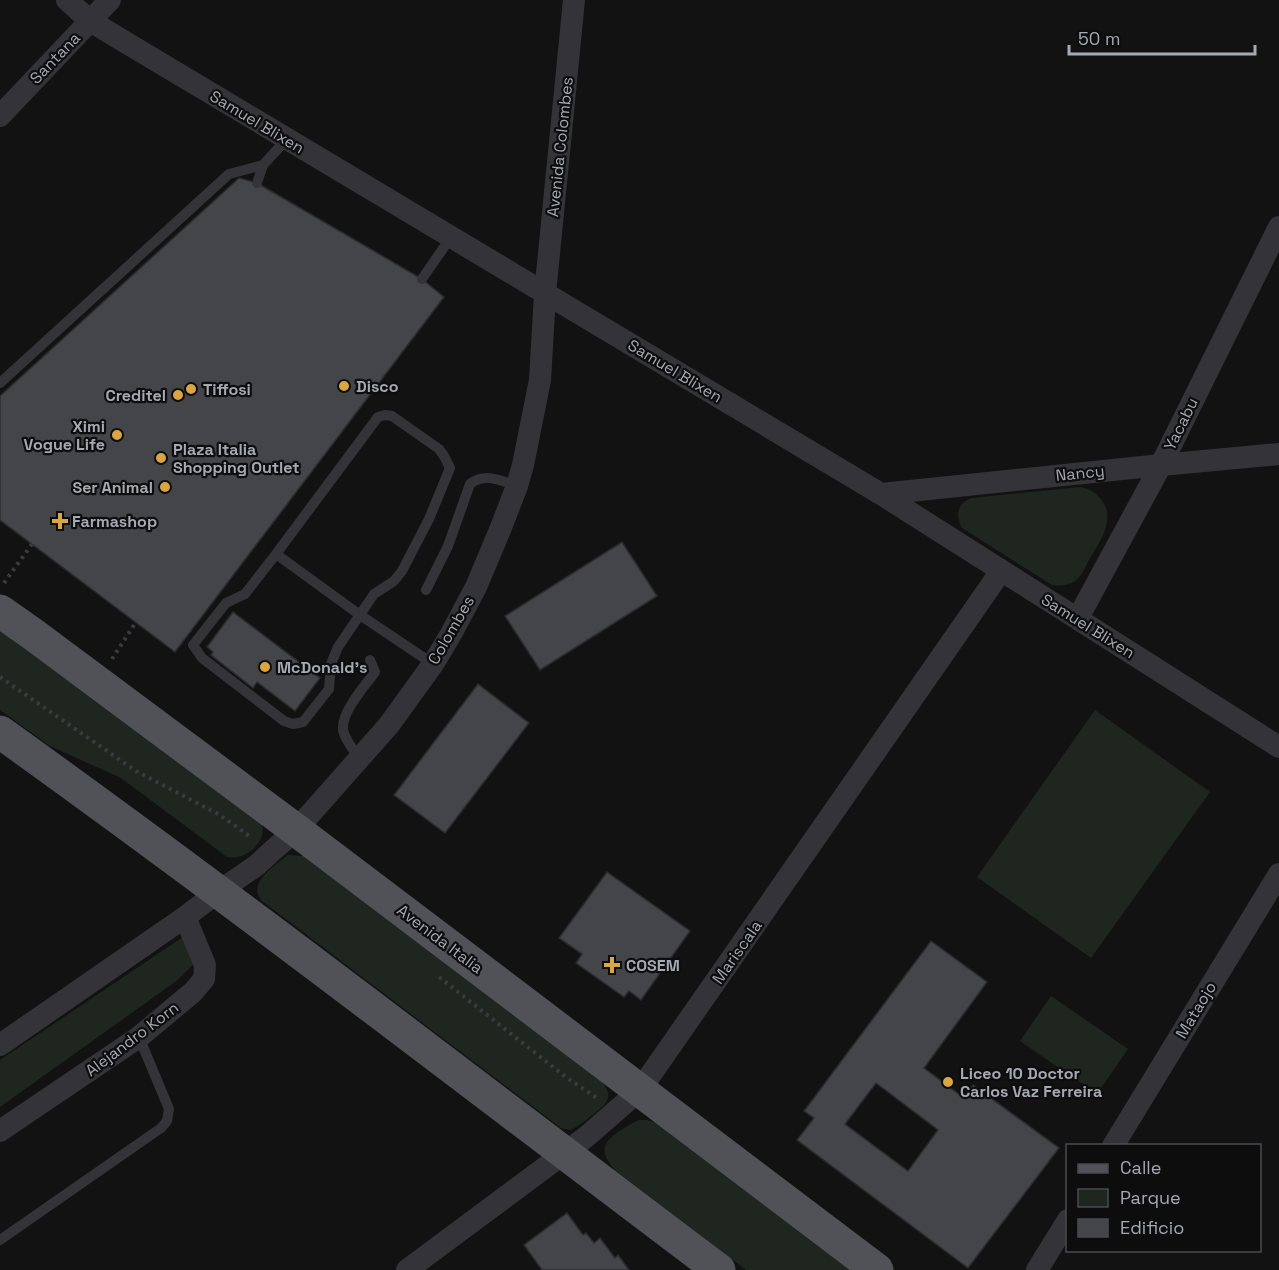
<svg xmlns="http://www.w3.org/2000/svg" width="1279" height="1270" font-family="'Space Grotesk',sans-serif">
  <rect width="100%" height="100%" fill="#121213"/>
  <!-- green -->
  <path fill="#1f2620" d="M1080 487C1090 489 1097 493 1103 502 1115 520 1100 542 1090 558 1086 566 1082 576 1075 581 1068 586 1060 586 1052 585L962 528C955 515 957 503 972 498Z
    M0 630 262 824C267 843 245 861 227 857L121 778 50 746 0 710Z
    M1095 710 1210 792 1091 958 977 877Z
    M288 855 304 856 601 1081C616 1098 605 1105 591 1116 585 1121 578 1126 571 1130L561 1128 266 904C263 902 260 900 259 897 250 881 277 864 288 855Z
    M188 936 195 963 175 982 0 1107V1060L180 939Z
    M1051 996 1128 1049 1097 1094 1020 1041Z
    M639 1120H647L657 1123 853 1270H746L616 1171C602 1156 599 1145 618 1132 625 1128 631 1123 639 1120Z"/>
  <!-- building -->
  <path fill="#444548" stroke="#2c2c2f" stroke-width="1.5" fill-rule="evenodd" d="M239 178 257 183 422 279 444 297 175 652 0 520V396Z
    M622 542 657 596 540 670 505 616Z
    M233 612 320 678 295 711 257 682 253 688 211 655 213 652 207 647Z
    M478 684 529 723 445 833 394 795Z
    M607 872 690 931 641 1000 629 991 624 997 576 963 582 954 559 938Z
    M931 941 987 982 924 1068 964 1098 973 1085 1059 1148 968 1268 797 1140 814 1118 804 1111ZM876 1083 938 1130 908 1171 845 1124Z
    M567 1213 583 1235 586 1233 594 1243 600 1238 615 1258 618 1255 629 1270H542L524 1245Z"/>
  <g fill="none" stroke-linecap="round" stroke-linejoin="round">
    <!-- path -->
    <path stroke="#3a3b3f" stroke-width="4" stroke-dasharray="3 4.5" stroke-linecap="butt" d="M4 583 32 544
      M112 659 136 622
      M0 677 136 771 220 815 252 838
      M439 977 567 1078 597 1098"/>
    <!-- lane -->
    <path stroke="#343438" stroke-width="10" d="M257 183 263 165 287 139
      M422 279 451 237
      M0 383 229 174 263 165
      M385 415 392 416 439 449 444 456 450 468 429 519 402 571 394 581 374 594 338 647 331 664 329 689 303 722 293 724 284 721 202 658 193 645 226 603 245 594 276 554 378 417Z
      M276 554 360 615 433 664
      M426 590 448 546 470 484C485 472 501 481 517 486
      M360 759C354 751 345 740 343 730 341 712 365 686 375 672L370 660
      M0 1240 161 1128 167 1121 169 1109 139 1037"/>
    <!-- street -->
    <path stroke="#343438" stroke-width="22" d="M67 0 90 21 881 494 1279 747
      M0 116 110 0
      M881 494 1161 465 1279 454
      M1078 618 1161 465 1279 227
      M0 1045 185 917 218 892 257 865 271 852 296 830 389 725 433 664 451 634 476 587 500 530 517 486 523 465 540 380 545 294 574 0
      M0 1131 139 1037 193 992 204 979 205 965 185 917
      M1113 1146 1279 874
      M407 1270 586 1137 640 1090 1001 571
      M1037 1270 1068 1220"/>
    <!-- primary -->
    <path stroke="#505257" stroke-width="33" d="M0 611 34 635 296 830 877 1270
      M0 732C243 906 480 1090 719 1270"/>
  </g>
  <!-- markers -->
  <g fill="#daa644" stroke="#0d0d0e" stroke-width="2">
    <circle cx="344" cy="386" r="6"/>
    <circle cx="191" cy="389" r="6"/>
    <circle cx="178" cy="395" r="6"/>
    <circle cx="117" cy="435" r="6"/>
    <circle cx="161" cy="458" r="6"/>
    <circle cx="165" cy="487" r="6"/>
    <path d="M57 512h6v6h6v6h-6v6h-6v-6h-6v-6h6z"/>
    <circle cx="265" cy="667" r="6"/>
    <path d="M609 956h6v6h6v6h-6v6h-6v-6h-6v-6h6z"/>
    <circle cx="948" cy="1082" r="6"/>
  </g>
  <g text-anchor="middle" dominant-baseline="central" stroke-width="4.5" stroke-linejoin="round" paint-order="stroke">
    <!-- street labels -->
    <g font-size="16" fill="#a5a9b2" stroke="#0d0d0e">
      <text transform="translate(55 58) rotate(-46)">Santana</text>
      <text transform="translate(257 122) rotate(31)">Samuel Blixen</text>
      <text transform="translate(560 147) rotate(-84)">Avenida Colombes</text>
      <text transform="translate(675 371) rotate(31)">Samuel Blixen</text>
      <text transform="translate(1181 424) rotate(-64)">Yacabu</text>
      <text transform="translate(1080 473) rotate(-6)">Nancy</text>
      <text transform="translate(1088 626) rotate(32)">Samuel Blixen</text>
      <text transform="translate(451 630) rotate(-60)">Colombes</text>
      <text transform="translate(440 939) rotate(37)">Avenida Italia</text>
      <text transform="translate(737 952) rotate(-55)">Mariscala</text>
      <text transform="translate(1196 1010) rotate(-59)">Mataojo</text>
      <text transform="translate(132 1039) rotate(-37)">Alejandro Korn</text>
    </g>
    <!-- poi labels -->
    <g font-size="16" font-weight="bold" fill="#a5a9b2" stroke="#0d0d0e" text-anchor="start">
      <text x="356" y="386">Disco</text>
      <text x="203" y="389">Tiffosi</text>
      <text x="166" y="395" text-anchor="end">Creditel</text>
      <text x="105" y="426" text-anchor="end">Ximi<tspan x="105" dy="18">Vogue Life</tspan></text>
      <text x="173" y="449">Plaza Italia<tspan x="173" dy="18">Shopping Outlet</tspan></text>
      <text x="153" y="487" text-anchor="end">Ser Animal</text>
      <text x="72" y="521">Farmashop</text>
      <text x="277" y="667">McDonald's</text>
      <text x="626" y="965">COSEM</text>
      <text x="960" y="1073">Liceo 10 Doctor<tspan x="960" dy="18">Carlos Vaz Ferreira</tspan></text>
    </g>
  </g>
  <!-- legend -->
  <rect x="1066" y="1144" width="195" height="108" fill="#0d0d0e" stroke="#4a4b50" stroke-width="1.5"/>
  <rect x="1078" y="1164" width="30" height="9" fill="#505257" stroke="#4a4b50" stroke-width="1.5"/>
  <text x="1120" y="1174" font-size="18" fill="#a5a9b2">Calle</text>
  <rect x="1078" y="1189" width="30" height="18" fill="#1f2620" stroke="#4a4b50" stroke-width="1.5"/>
  <text x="1120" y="1204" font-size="18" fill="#a5a9b2">Parque</text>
  <rect x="1078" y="1219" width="30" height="18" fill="#444548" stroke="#4a4b50" stroke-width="1.5"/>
  <text x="1120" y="1234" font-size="18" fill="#a5a9b2">Edificio</text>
  <!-- scale -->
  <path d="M1069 45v9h186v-9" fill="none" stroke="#a5a9b2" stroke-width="3"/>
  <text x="1078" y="45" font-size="18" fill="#a5a9b2" stroke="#0d0d0e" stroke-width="4.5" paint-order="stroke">50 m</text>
</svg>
